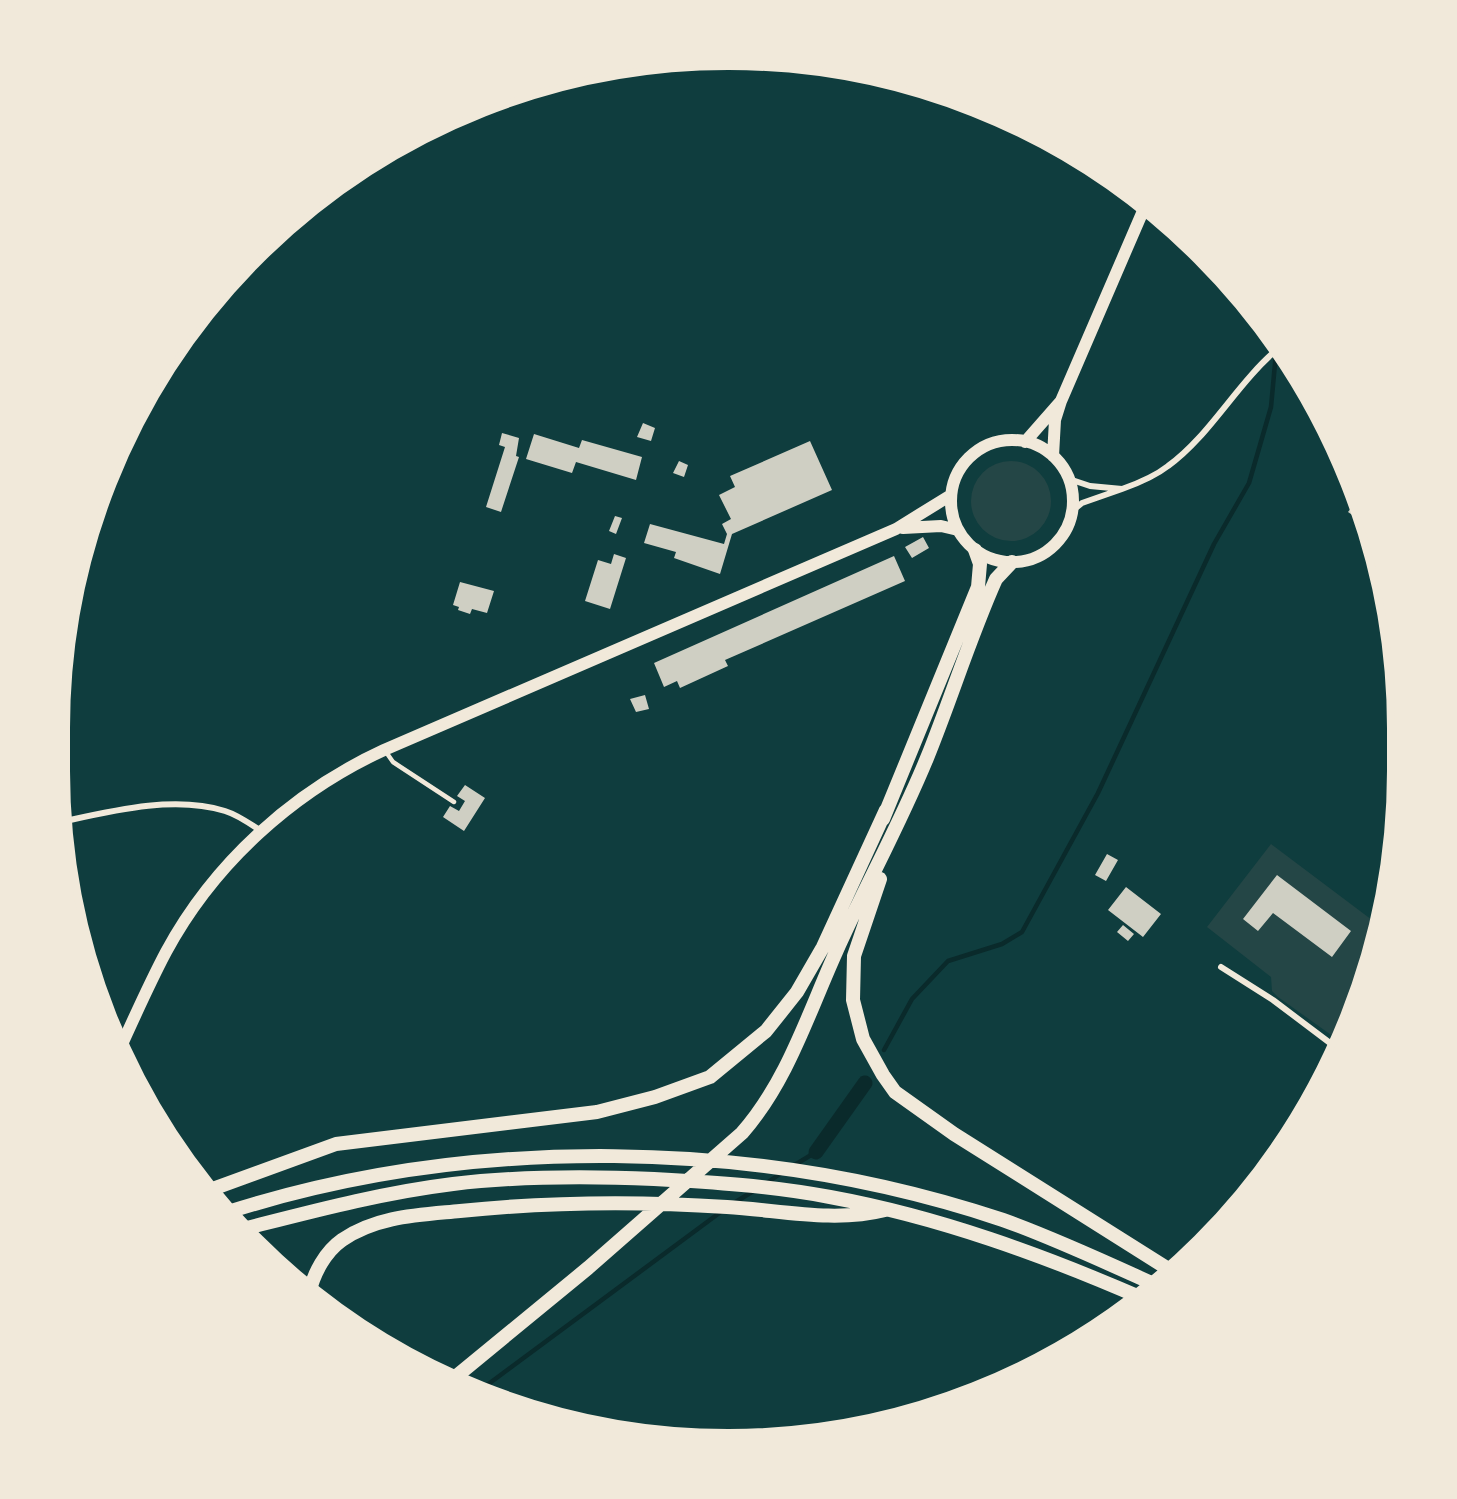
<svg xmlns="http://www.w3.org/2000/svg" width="1457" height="1499" font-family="'Work Sans',sans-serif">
  <rect width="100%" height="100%" fill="#0f3d3e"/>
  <!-- green -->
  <path fill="#244646" d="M971 501a40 40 0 1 1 80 0a40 40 0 1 1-80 0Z
    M1271 844 1380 926 1366 987 1341 1042 1278 997 1272 991 1271 977 1207 927Z"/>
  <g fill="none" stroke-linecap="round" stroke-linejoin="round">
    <!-- stream -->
    <path stroke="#0a2a2b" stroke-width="4.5" d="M884 1050 912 999 948 961 1002 944 1022 932 1098 793 1214 544 1249 483 1271 407 1277 342
      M793 1166 816 1152
      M765 1184 783 1172
      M734 1203 755 1190
      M479 1391 722 1211"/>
    <!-- canal -->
    <path stroke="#0a2a2b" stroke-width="15" d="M816 1152 865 1083"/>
  </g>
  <!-- building -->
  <path fill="#cfcfc3" d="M643 423 655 428 651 441 637 437Z
    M502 433 519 438 516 456 519 457 501 512 486 507 505 447 499 445Z
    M534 434 579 448 582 440 642 457 636 480 576 462 572 473 526 459Z
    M810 441 832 490 732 534 720 574 674 558 676 552 644 543 650 524 724 544 727 534 722 524 731 519 719 495 735 487 730 476Z
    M679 461 688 465 684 477 673 473Z
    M1358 499 1368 526 1348 512Z
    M615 516 622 518 616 534 609 531Z
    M923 537 929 548 912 558 905 547Z
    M614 554 626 558 610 609 585 601 598 560 611 564Z
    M894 556 905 581 725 660 728 666 680 688 677 681 664 687 654 663Z
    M460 582 494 591 487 613 472 609 470 614 458 610 459 607 453 605Z
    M645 695 649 709 636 712 630 699Z
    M465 785 485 798 464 831 443 817 450 806 459 811 465 801 457 796Z
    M1107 854 1118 860 1106 881 1095 875Z
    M1277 875 1351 931 1332 957 1273 913 1258 931 1243 919Z
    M1126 887 1161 914 1143 937 1108 910Z
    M1123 925 1134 934 1128 941 1117 932Z"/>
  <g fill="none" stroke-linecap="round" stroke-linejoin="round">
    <!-- service -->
    <path stroke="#f1e9da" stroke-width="4.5" d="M386 752 393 762 454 802"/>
    <!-- minor -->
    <path stroke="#f1e9da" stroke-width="6" d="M1069 479 1090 486 1122 489 1082 503 1072 511
      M1122 489C1139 483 1154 477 1168 466 1210 436 1238 381 1280 347
      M61 822C111 811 174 795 225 811 238 815 249 823 261 831
      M1221 967 1273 1000 1338 1049"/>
    <!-- secondary -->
    <path stroke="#f1e9da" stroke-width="12" d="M1061 401 1146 204
      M951 501a61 61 0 1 1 122 0a61 61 0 1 1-122 0Z
      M1025 442 1061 401 1055 420 1053 456
      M903 528 941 526 958 530
      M119 1051C134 1018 149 984 166 952 214 863 293 792 384 750L896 529 951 495"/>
    <!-- trunk -->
    <path stroke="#f1e9da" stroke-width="14" d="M883 819 978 587 980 564 975 550
      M880 879 854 956 853 1000 863 1039 883 1075 895 1092 954 1134 1173 1272
      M207 1191 336 1144 597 1112 655 1097 710 1077 766 1031 797 992 823 947 886 810
      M225 1213C471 1134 758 1138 1003 1220 1056 1239 1107 1263 1158 1286
      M239 1230C310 1212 380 1193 453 1184 520 1176 587 1176 654 1179 712 1182 772 1186 830 1197 939 1217 1043 1255 1144 1299
      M309 1293C314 1273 325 1252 342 1240 377 1216 419 1215 460 1211 548 1202 638 1201 727 1207 779 1210 834 1223 885 1210
      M453 1379 588 1268 742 1133C787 1082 808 1014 836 952 865 887 900 824 927 758 951 699 970 637 996 579L1012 562"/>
  </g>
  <!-- crop -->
  <path d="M0 0H1457V1499H0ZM728 66H729A662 662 0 0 1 1391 728V771A662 662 0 0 1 729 1433H728A662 662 0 0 1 66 771V728A662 662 0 0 1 728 66Z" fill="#f1e9da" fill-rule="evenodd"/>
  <path fill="none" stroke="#f1e9da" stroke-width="8" d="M728 66H729A662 662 0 0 1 1391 728V771A662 662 0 0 1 729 1433H728A662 662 0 0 1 66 771V728A662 662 0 0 1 728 66Z"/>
</svg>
